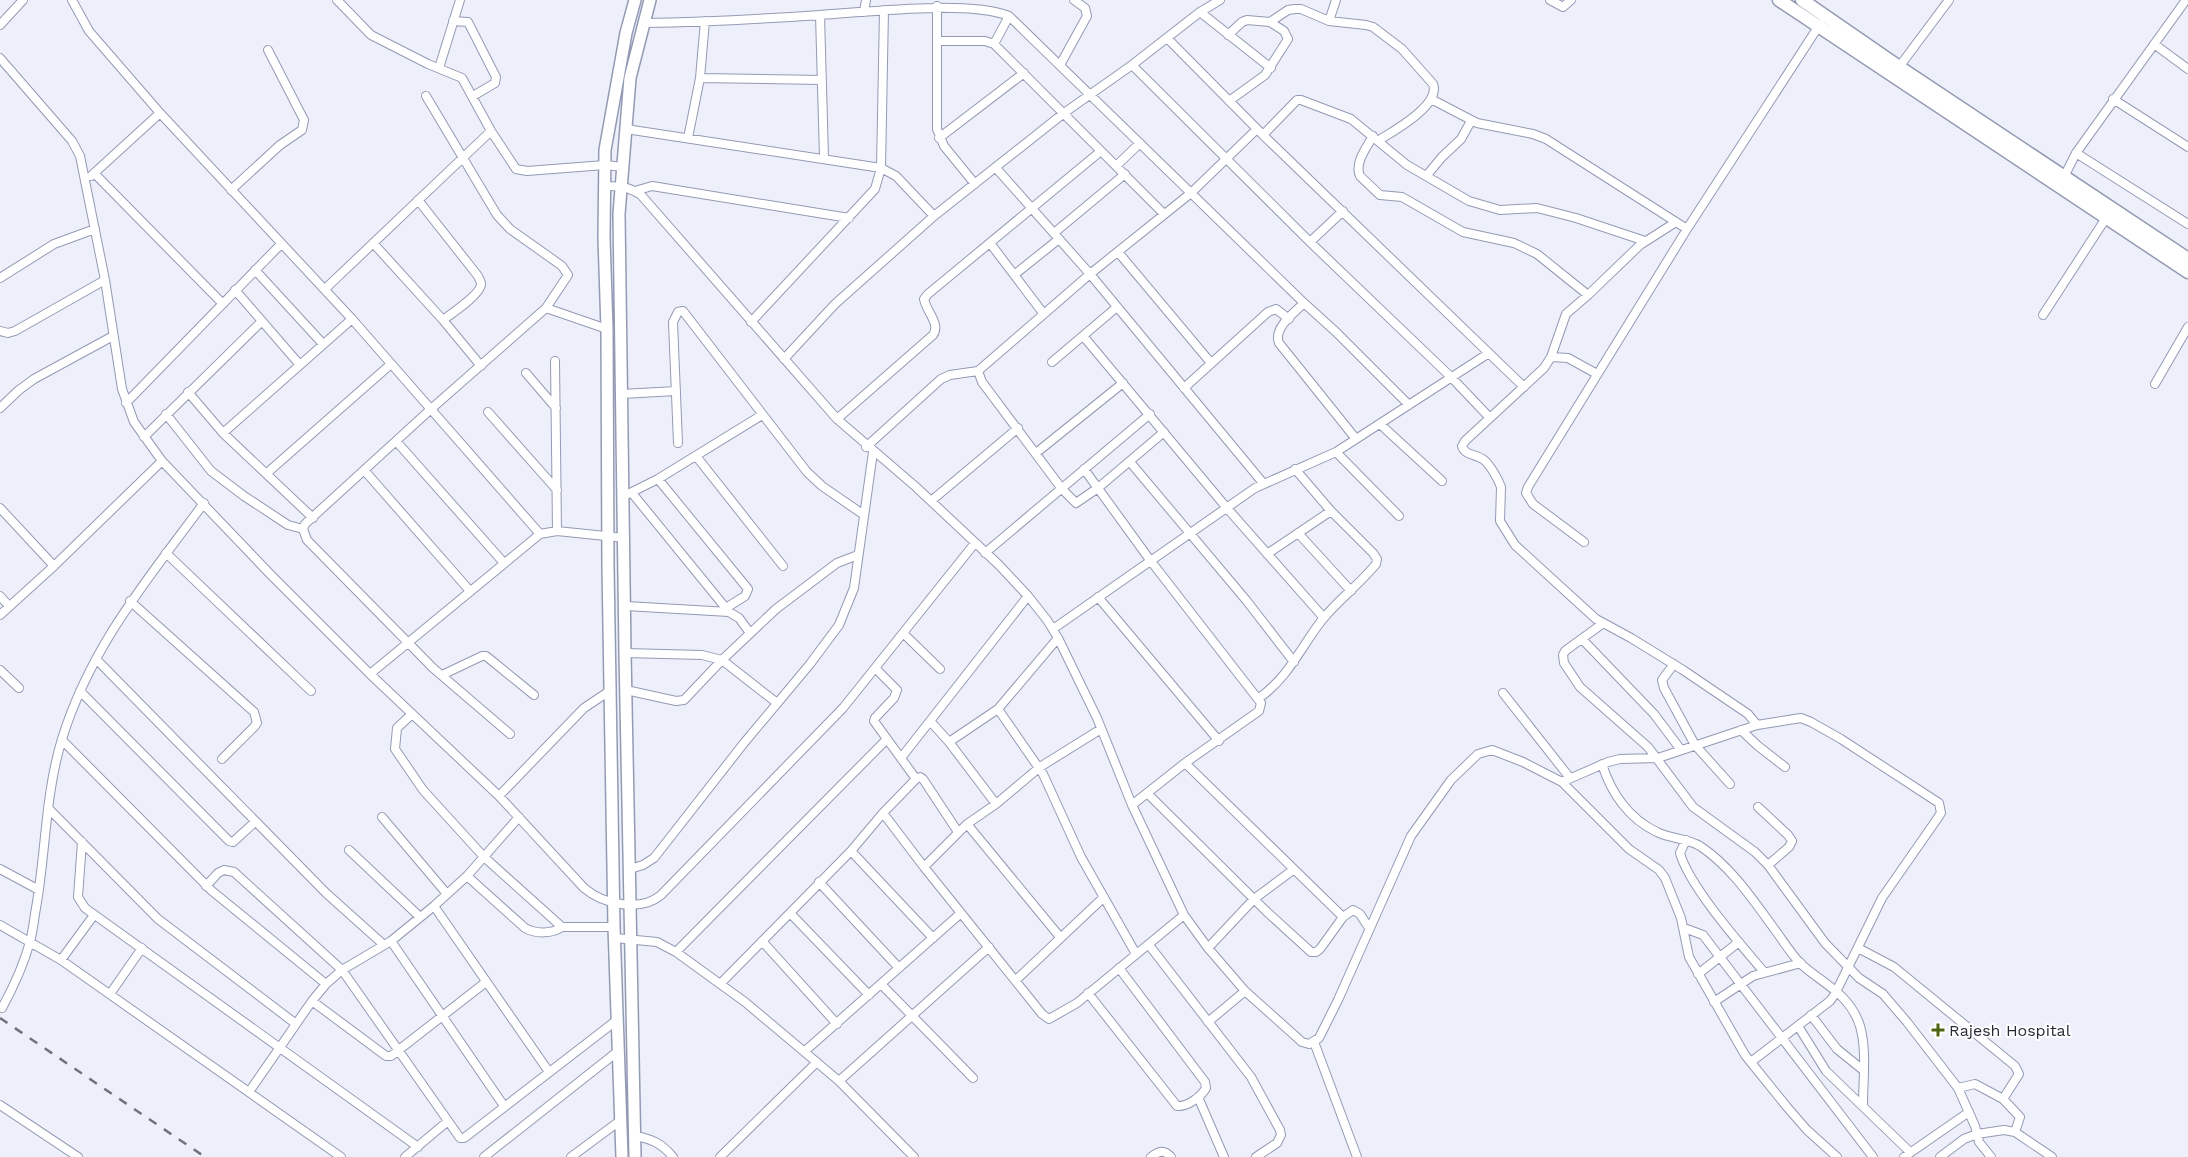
<svg xmlns="http://www.w3.org/2000/svg" width="2188" height="1157" font-family="'Work Sans',sans-serif">
  <rect width="100%" height="100%" fill="#edf0fb"/>
  <g fill="none" stroke-linecap="round" stroke-linejoin="round">
    <defs>
      <path id="minor" d="M72 0 89 31 160 113 352 319 540 534
        M337 0 371 35 428 64 462 78 491 131 516 169 527 171 605 165 623 167
        M1550 0 1563 7 1571 0
        M937 6V129L944 146 975 184
        M864 12 866 0
        M1200 12 1271 68
        M820 15 824 158
        M453 21 468 22 496 77 495 83 473 96
        M1329 21 1336 0
        M644 23C703 22 761 19 820 15 868 12 967 0 1009 16L1304 303 1336 332 1409 405
        M0 25 23 0
        M1228 35 1242 22 1247 20 1270 22 1288 10 1295 9H1301L1329 21 1366 25 1373 27 1402 49 1433 84C1441 105 1394 131 1379 140
        M1167 38 1263 135 1524 387
        M937 41H985L994 44 1164 214
        M994 44 1009 16
        M2154 44 2188 69
        M0 58 72 141 80 156 105 280 122 389 134 422 162 461 271 575 370 674 499 796 584 888C604 905 641 912 661 895L843 708 975 543
        M1060 65 1087 16 1085 8 1074 0
        M1132 65 1310 242 1452 378 1490 418
        M1899 67 1949 0
        M439 68 460 0
        M700 78 822 80
        M426 96 497 215 510 229 562 266 568 275 546 308 431 409 305 524 303 529 307 540 433 668 510 734
        M1431 99 1477 123 1533 134 1546 139 1687 229
        M2113 99 2188 147
        M1229 101 1265 75 1288 39 1284 31 1270 22
        M626 129 881 168 896 176 934 216
        M1263 135 1297 100H1301L1351 119 1407 165 1469 201 1500 210 1537 208 1576 218 1645 241
        M1373 136C1367 147 1354 163 1360 176L1380 195 1402 197 1463 232 1514 243 1537 254 1588 295
        M688 138 700 78 705 21
        M939 138 1024 73
        M2076 153 2188 224
        M1116 166 1140 143
        M996 168 1090 274 1263 483
        M94 173 223 304
        M1427 175 1442 157 1461 139 1471 121
        M91 176 160 113
        M2063 179 2076 153 2186 0
        M605 186C618 186 630 187 641 195L837 419 916 487 999 565 1028 596 1047 620 1058 638 1097 718 1132 805 1184 915 1208 948 1245 991 1302 1042 1309 1044 1319 1038 1338 1000 1411 836 1451 780 1478 754 1492 750 1523 762 1562 782 1629 849 1659 870 1665 878 1681 918 1689 957 1745 1055 1787 1107 1807 1130 1837 1157
        M231 190 280 145 302 130 304 120 268 50
        M635 191 652 186 849 218
        M418 200 478 276C479 279 481 281 481 284 481 294 451 314 443 320
        M1676 222 1640 245 1588 295 1566 314 1551 357 1544 368 1465 441 1462 446C1465 456 1477 454 1484 460 1491 466 1498 479 1501 487L1500 521 1515 545 1596 619 1631 638 1683 670 1748 714 1757 725
        M1054 233 1125 174
        M1310 242 1343 211
        M373 243 443 320 481 366
        M990 243 1043 313
        M1118 252 1211 363
        M255 270 323 344
        M1014 275 1059 239
        M0 278 54 244 95 229
        M325 289 491 131
        M235 290 300 365
        M1304 303C1294 313 1273 328 1279 343L1356 439
        M546 308 607 329
        M2043 315 2106 218
        M751 322 875 189 881 168 884 10
        M0 331 8 333 15 331 105 280
        M1084 337 1226 507 1324 618
        M1551 357 1568 358 1597 374
        M784 359 835 304 934 216 1064 113 1132 65 1200 12 1220 0
        M555 361 557 531
        M1052 362 1117 307
        M526 373 556 408
        M2155 384 2188 327
        M1184 388 1268 312 1276 309 1289 319
        M188 392 223 433 313 518
        M622 394 676 391
        M126 403 281 244
        M0 408 19 390 34 379 113 336
        M488 412 557 490
        M166 414 211 471 244 496 288 525 303 529
        M837 419 933 335C941 324 926 311 924 299L928 294 1101 151
        M1380 424 1442 481
        M1164 432 1098 488 1076 503 1062 489 982 382 978 371 1090 274 1191 193 1257 129
        M223 433 352 319
        M144 437 262 321
        M396 441 504 563
        M678 443 673 322 678 312 683 311 807 472 822 486 864 515
        M866 447 941 379 950 375 978 371
        M1336 452 1399 516
        M1036 453 1123 383
        M696 456 783 566
        M1130 462 1246 600 1294 662
        M1084 469 1150 560 1261 703 1259 711 1185 763 1132 805
        M364 470 470 591
        M267 473 391 364
        M658 479 748 589 745 596 726 608
        M632 493 729 612
        M624 496 658 479 762 415
        M931 501 1018 428
        M0 508 54 566
        M1298 533 1351 591
        M1584 542 1533 504 1526 493 1528 487 1687 229 1820 24
        M166 553 311 691
        M985 553 1150 414
        M1267 554 1331 511
        M0 596 9 606
        M1098 597 1219 741
        M130 601 254 712 257 723 254 727 222 759
        M626 606 729 612 739 618 750 633
        M0 615 54 566 162 461
        M1602 624 1565 651 1563 655 1564 663 1580 687 1648 747 1693 807 1755 852 1768 865 1825 943 1859 978 1883 994 1907 1022 1958 1088 1975 1126 1979 1142 1991 1157
        M1053 629 1255 488 1336 452 1489 353
        M904 634 940 669
        M1582 639 1654 714 1681 750
        M625 653 702 655 722 660 777 703
        M96 659 326 893 384 945
        M1674 664 1662 680 1664 688 1695 745 1730 784
        M876 669 897 690 894 698 875 718 874 721 916 779
        M0 670 19 688
        M370 674 540 534 557 531 625 538
        M442 675 482 656H486L534 695
        M626 690 676 701 684 700 722 660 776 609 837 563 858 555
        M80 691 229 841 233 842 255 822
        M1503 693 1570 778
        M1259 698C1288 678 1301 647 1322 620 1338 600 1360 584 1376 564L1377 559 1373 553 1331 511 1295 469
        M998 709 1043 774 1081 857 1136 954
        M412 714 397 728 395 749 423 790 484 857 562 927H614
        M930 721 949 742 996 804
        M1741 730 1758 746 1785 767
        M62 740 212 891 326 984
        M949 742 998 709 1058 638
        M901 758 1028 596
        M1185 763 1343 917
        M1602 764C1611 793 1629 819 1657 832 1671 839 1687 838 1700 846 1733 868 1755 903 1778 934 1785 944 1792 955 1801 964 1823 984 1850 994 1860 1026 1867 1050 1863 1080 1863 1105
        M1562 782 1608 762 1620 759 1658 758 1757 725 1801 718 1811 722 1841 739 1939 803 1941 813 1937 819 1882 898 1835 994 1830 1001 1751 1062
        M1147 793 1266 911 1311 952H1316L1320 949 1343 917 1353 910 1360 914 1369 928
        M499 796 584 708 611 690
        M1758 807 1788 835 1792 841 1789 847 1768 865
        M48 808 158 919 296 1024
        M883 813 924 867 1042 1014 1049 1019 1077 1003 1184 915
        M382 817 447 894
        M967 824 1060 937
        M1686 840 1680 853C1689 886 1741 945 1764 972
        M82 842 78 897 85 908 418 1147
        M349 850 420 917
        M851 851 933 938
        M924 867 967 824 996 804 1040 767 1101 729
        M0 869 39 890
        M630 869 643 865 654 858 744 743 810 664 839 625 854 588 873 452
        M467 876 525 928C535 934 552 934 562 927
        M819 882 899 968
        M206 886 218 873 224 870 234 872 342 970 460 1138H464L468 1135 617 1020
        M434 906 549 1072
        M790 913 869 995
        M0 925 61 960 341 1157
        M1684 928 1703 935 1873 1157
        M615 938 657 942 676 952 745 1002 839 1081 914 1157
        M391 941 504 1106
        M762 941 837 1024
        M1149 945 1251 1077 1280 1130 1281 1135 1277 1143 1256 1157
        M1208 948 1254 899 1293 870
        M1858 948 1894 967 2015 1066 2019 1074 2003 1099
        M676 952 887 739
        M61 960 94 915
        M1698 974 1739 942
        M1016 980 1104 897
        M720 984 851 851 883 813 916 779 920 777 923 779 958 832
        M881 984 973 1078
        M1088 993 1177 1106C1187 1107 1201 1097 1206 1088L1205 1082 1119 968
        M110 994 142 948
        M312 1001 386 1056H391L486 982
        M1714 1002 1753 976 1801 963
        M2 1008C13 988 24 963 30 942 33 931 34 919 36 908 46 852 45 794 62 739 91 646 147 580 204 503
        M1811 1015 1837 1049 1863 1070
        M1208 1022 1245 991
        M1798 1026 1826 1071 1910 1152
        M1314 1042 1357 1157
        M805 1051 961 913
        M839 1081 989 947
        M1958 1088 1975 1084 2003 1099 2020 1117 2015 1132
        M249 1092 312 1001 326 984 342 970 391 941 434 906 467 876 519 817
        M1198 1097 1224 1157
        M0 1105 78 1157
        M635 1136C652 1139 661 1143 673 1157
        M405 1157 448 1121
        M484 1157 617 1052
        M571 1157 621 1120
        M720 1157 817 1062
        M1151 1157C1159 1151 1164 1149 1171 1157
        M1904 1157 1969 1112
        M1940 1157 1964 1139 1977 1134 2004 1130 2015 1132 2052 1157"/>
      <path id="secondary" d="M622 1157 614 927 608 567 607 329 604 238 605 150 626 33 635 0
        M635 1157 625 653 619 214 630 78 650 0"/>
      <path id="primary" d="M1779 0 2188 272
        M1802 0 1899 67 2188 259"/>
    </defs>
    <!-- minor casing -->
    <use href="#minor" stroke="#939ab3" stroke-width="10"/>
    <!-- secondary casing -->
    <use href="#secondary" stroke="#939ab3" stroke-width="14"/>
    <!-- primary casing -->
    <use href="#primary" stroke="#939ab3" stroke-width="15"/>
    <!-- minor -->
    <use href="#minor" stroke="#fff" stroke-width="8"/>
    <!-- secondary -->
    <use href="#secondary" stroke="#fff" stroke-width="11"/>
    <!-- primary -->
    <use href="#primary" stroke="#fff" stroke-width="12"/>
    <!-- rail -->
    <path stroke="#6f727c" stroke-width="2.5" stroke-dasharray="9 9" stroke-linecap="butt" d="M0 1018 205 1157"/>
  </g>
  <!-- markers -->
  <path fill="#4d6513" stroke="#fff" stroke-width="2" d="M1935.5 1022.5h5v5h5v5h-5v5h-5v-5h-5v-5h5z"/>
  <g text-anchor="middle" dominant-baseline="central" stroke-width="4" stroke-linejoin="round" paint-order="stroke">
    <!-- poi labels -->
    <g font-size="16" fill="#282b35" stroke="#fff" text-anchor="start">
      <text x="1949" y="1030">Rajesh Hospital</text>
    </g>
  </g>
</svg>
